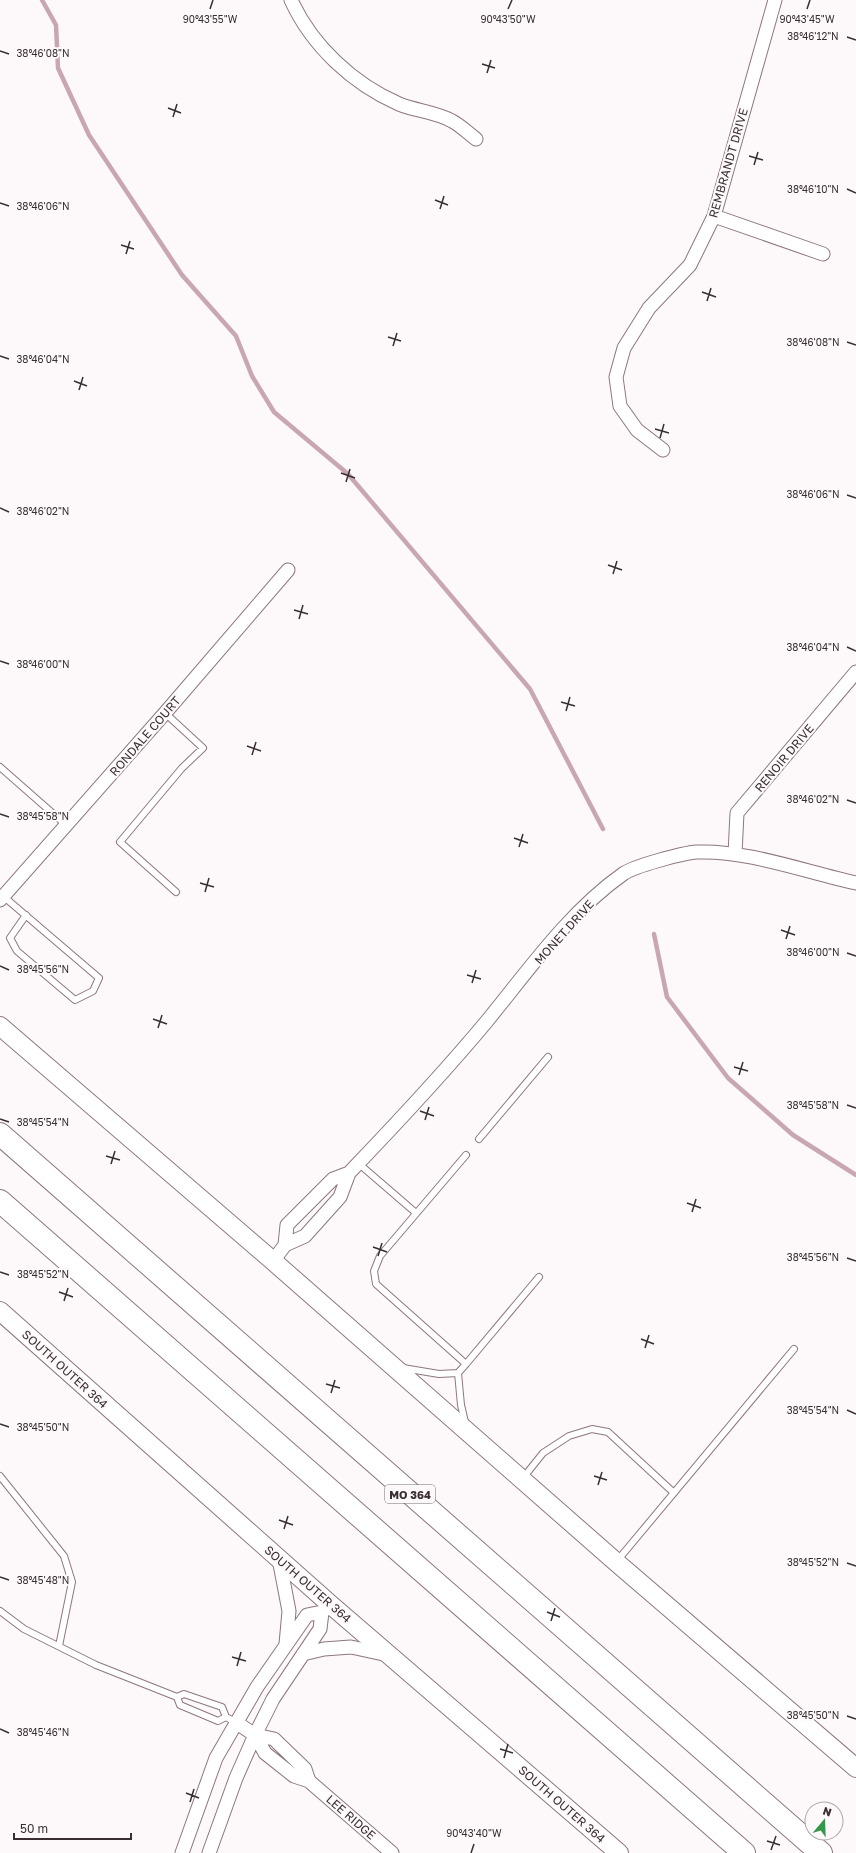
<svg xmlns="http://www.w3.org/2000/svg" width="856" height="1853" font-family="'Golos Text',sans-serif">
  <rect width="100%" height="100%" fill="#fdf8fa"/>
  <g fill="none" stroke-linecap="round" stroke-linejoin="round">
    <!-- stream -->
    <path stroke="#c8a7b3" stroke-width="4.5" d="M42 0 56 25 58 68 89 135 182 275 236 336 252 376 274 412 348 474 530 689 603 829
      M654 934 667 997 728 1078 793 1135 856 1175"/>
    <defs>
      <path id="lane" d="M165 713 203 748 182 768 120 842 176 892
        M0 767 66 825
        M3 896 99 978 93 991 75 1000 17 951 10 938 26 915
        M479 1139 548 1057
        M358 1163 416 1213
        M466 1364 539 1277
        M403 1368 439 1374 458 1373
        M465 1422 461 1405 458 1373 466 1364 376 1284 374 1271 380 1256 466 1155
        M0 1476 64 1556 72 1582 59 1646
        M523 1478 543 1453 569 1436 592 1429 608 1432 674 1493
        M617 1561 794 1349
        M0 1611 24 1629 96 1665 177 1697
        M177 1697 184 1694 222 1707 226 1717 237 1723
        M177 1697 180 1705 218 1721 226 1717"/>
      <path id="street" d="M291 0C312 46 353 84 399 104 416 111 436 112 452 121 460 125 468 133 476 139
        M714 216 823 254
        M663 450 637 430 620 406 616 377 624 348 649 308 690 265 714 216 775 0
        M735 854 737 813 856 672
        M0 900 165 713 288 570
        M285 1245 287 1225 333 1179 349 1173
        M273 1261 285 1245 305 1236 340 1197 349 1173C396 1124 443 1074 487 1021 528 971 569 912 623 874 634 866 683 853 697 852 747 850 806 872 856 883
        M279 1559 289 1611 286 1644
        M303 1654 324 1649 351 1647 388 1655
        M237 1723 255 1735 274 1739 305 1769 309 1781
        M255 1735 265 1753 294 1776 309 1781 392 1853
        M182 1853 216 1758 257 1687 307 1615 322 1612 331 1605
        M209 1853 236 1778 255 1735 273 1699 320 1629 322 1612"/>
      <path id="secondary" d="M0 1026 273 1261 616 1562 856 1768
        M0 1311 331 1605 619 1853"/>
      <path id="highway" d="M0 1134 821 1853
        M0 1201 744 1853"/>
    </defs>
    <!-- lane casing -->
    <use href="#lane" stroke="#8d777f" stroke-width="8"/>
    <!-- street casing -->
    <use href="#street" stroke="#8d777f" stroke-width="15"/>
    <!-- secondary casing -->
    <use href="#secondary" stroke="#8d777f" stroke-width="20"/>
    <!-- highway casing -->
    <use href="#highway" stroke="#8d777f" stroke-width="24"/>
    <!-- lane -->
    <use href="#lane" stroke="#fff" stroke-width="6"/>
    <!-- street -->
    <use href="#street" stroke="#fff" stroke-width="13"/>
    <!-- secondary -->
    <use href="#secondary" stroke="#fff" stroke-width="18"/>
    <!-- highway -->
    <use href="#highway" stroke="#fff" stroke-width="22"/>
  </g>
  <!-- ticks -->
  <path fill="none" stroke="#392f32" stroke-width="1.5" d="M210 9 213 0M508 9 512 0M807 9 810 0M847 37 856 40M0 51 9 54M482 64 495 68M487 73 491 60M168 108 181 113M173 117 177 104M749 156 763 160M754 165 758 152M847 189 856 193M435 200 448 205M0 203 9 206M440 209 444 196M121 245 134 249M126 254 130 241M702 292 716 297M707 301 711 288M388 337 401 341M847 342 856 345M393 346 397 333M0 356 9 359M74 381 87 386M79 390 83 377M655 429 669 433M660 438 664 424M341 473 355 478M346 482 350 469M847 495 856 498M0 508 9 512M608 565 622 570M613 574 617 561M294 610 308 614M299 619 303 605M847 647 856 651M0 661 9 664M561 702 575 706M566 711 570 697M247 746 261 751M252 755 256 742M847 800 856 803M0 814 9 817M514 838 528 843M519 847 523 834M200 883 214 887M205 892 209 878M781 930 795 935M786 939 790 926M847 953 856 956M0 966 9 970M467 975 481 979M472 983 476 970M153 1019 167 1024M158 1028 162 1015M734 1067 748 1071M739 1075 743 1062M847 1105 856 1108M420 1111 434 1116M0 1119 9 1122M425 1120 429 1107M106 1156 120 1160M111 1164 115 1151M687 1203 701 1208M692 1212 696 1199M373 1247 387 1252M378 1256 382 1243M847 1258 856 1261M0 1272 9 1275M59 1292 73 1297M64 1301 68 1288M641 1339 654 1344M645 1348 649 1335M326 1384 340 1388M331 1393 335 1380M847 1410 856 1414M0 1424 9 1427M594 1476 607 1480M598 1485 602 1472M279 1520 293 1525M284 1529 288 1516M847 1563 856 1566M0 1577 9 1580M547 1612 560 1617M551 1621 555 1608M232 1657 246 1661M237 1666 241 1652M847 1716 856 1719M0 1729 9 1733M500 1749 513 1753M504 1758 508 1744M186 1793 199 1798M190 1802 194 1789M767 1841 780 1845M771 1850 776 1836M471 1853 474 1844"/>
  <g text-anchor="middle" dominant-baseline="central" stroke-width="4" stroke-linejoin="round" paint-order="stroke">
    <!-- shield labels -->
    <rect fill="#fdf8fa" stroke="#746b6e" stroke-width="1" x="385" y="1485" width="50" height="18" rx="3"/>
    <g font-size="11" font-weight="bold" fill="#392f32">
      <text x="410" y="1494">MO 364</text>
    </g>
    <!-- street labels -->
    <g font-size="12" fill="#392f32" stroke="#fdf8fa">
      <text transform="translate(728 163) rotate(-74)">REMBRANDT DRIVE</text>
      <text transform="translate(145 736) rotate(-49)">RONDALE COURT</text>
      <text transform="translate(784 758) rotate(-50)">RENOIR DRIVE</text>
      <text transform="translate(564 932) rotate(-48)">MONET DRIVE</text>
      <text transform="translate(65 1369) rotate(42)">SOUTH OUTER 364</text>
      <text transform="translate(308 1584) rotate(41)">SOUTH OUTER 364</text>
      <text transform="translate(562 1804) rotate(41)">SOUTH OUTER 364</text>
      <text transform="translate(351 1817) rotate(41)">LEE RIDGE</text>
    </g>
  </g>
  <g font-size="10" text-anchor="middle" fill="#392f32" stroke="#fdf8fa" stroke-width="4" stroke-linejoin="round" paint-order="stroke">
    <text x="508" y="23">90°43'50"W</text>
    <text x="210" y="23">90°43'55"W</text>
    <text x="807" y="23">90°43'45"W</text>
    <text x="813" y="40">38°46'12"N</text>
    <text x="43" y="57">38°46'08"N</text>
    <text x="813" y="193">38°46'10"N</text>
    <text x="43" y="210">38°46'06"N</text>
    <text x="813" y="346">38°46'08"N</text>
    <text x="43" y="363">38°46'04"N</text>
    <text x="813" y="498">38°46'06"N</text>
    <text x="43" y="515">38°46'02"N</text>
    <text x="813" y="651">38°46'04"N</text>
    <text x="43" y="668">38°46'00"N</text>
    <text x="813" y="803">38°46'02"N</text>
    <text x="43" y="820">38°45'58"N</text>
    <text x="813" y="956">38°46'00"N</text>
    <text x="43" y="973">38°45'56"N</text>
    <text x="813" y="1109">38°45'58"N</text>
    <text x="43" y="1126">38°45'54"N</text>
    <text x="813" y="1261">38°45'56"N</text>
    <text x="43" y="1278">38°45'52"N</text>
    <text x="813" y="1414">38°45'54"N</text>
    <text x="43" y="1431">38°45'50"N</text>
    <text x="813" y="1566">38°45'52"N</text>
    <text x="43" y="1584">38°45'48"N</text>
    <text x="813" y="1719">38°45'50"N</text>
    <text x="43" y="1736">38°45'46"N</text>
    <text x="474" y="1837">90°43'40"W</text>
  </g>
  <!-- north arrow -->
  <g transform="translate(824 1821) rotate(19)"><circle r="19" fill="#fdf8fa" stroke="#afa8aa"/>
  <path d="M0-3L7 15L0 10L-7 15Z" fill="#35974b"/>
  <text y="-6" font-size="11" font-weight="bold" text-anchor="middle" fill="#392f32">N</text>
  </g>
  <!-- scale -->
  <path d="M14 1833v6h117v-6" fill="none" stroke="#392f32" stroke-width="2"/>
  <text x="20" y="1833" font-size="12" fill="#392f32" stroke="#fdf8fa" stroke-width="3" paint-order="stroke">50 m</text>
</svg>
